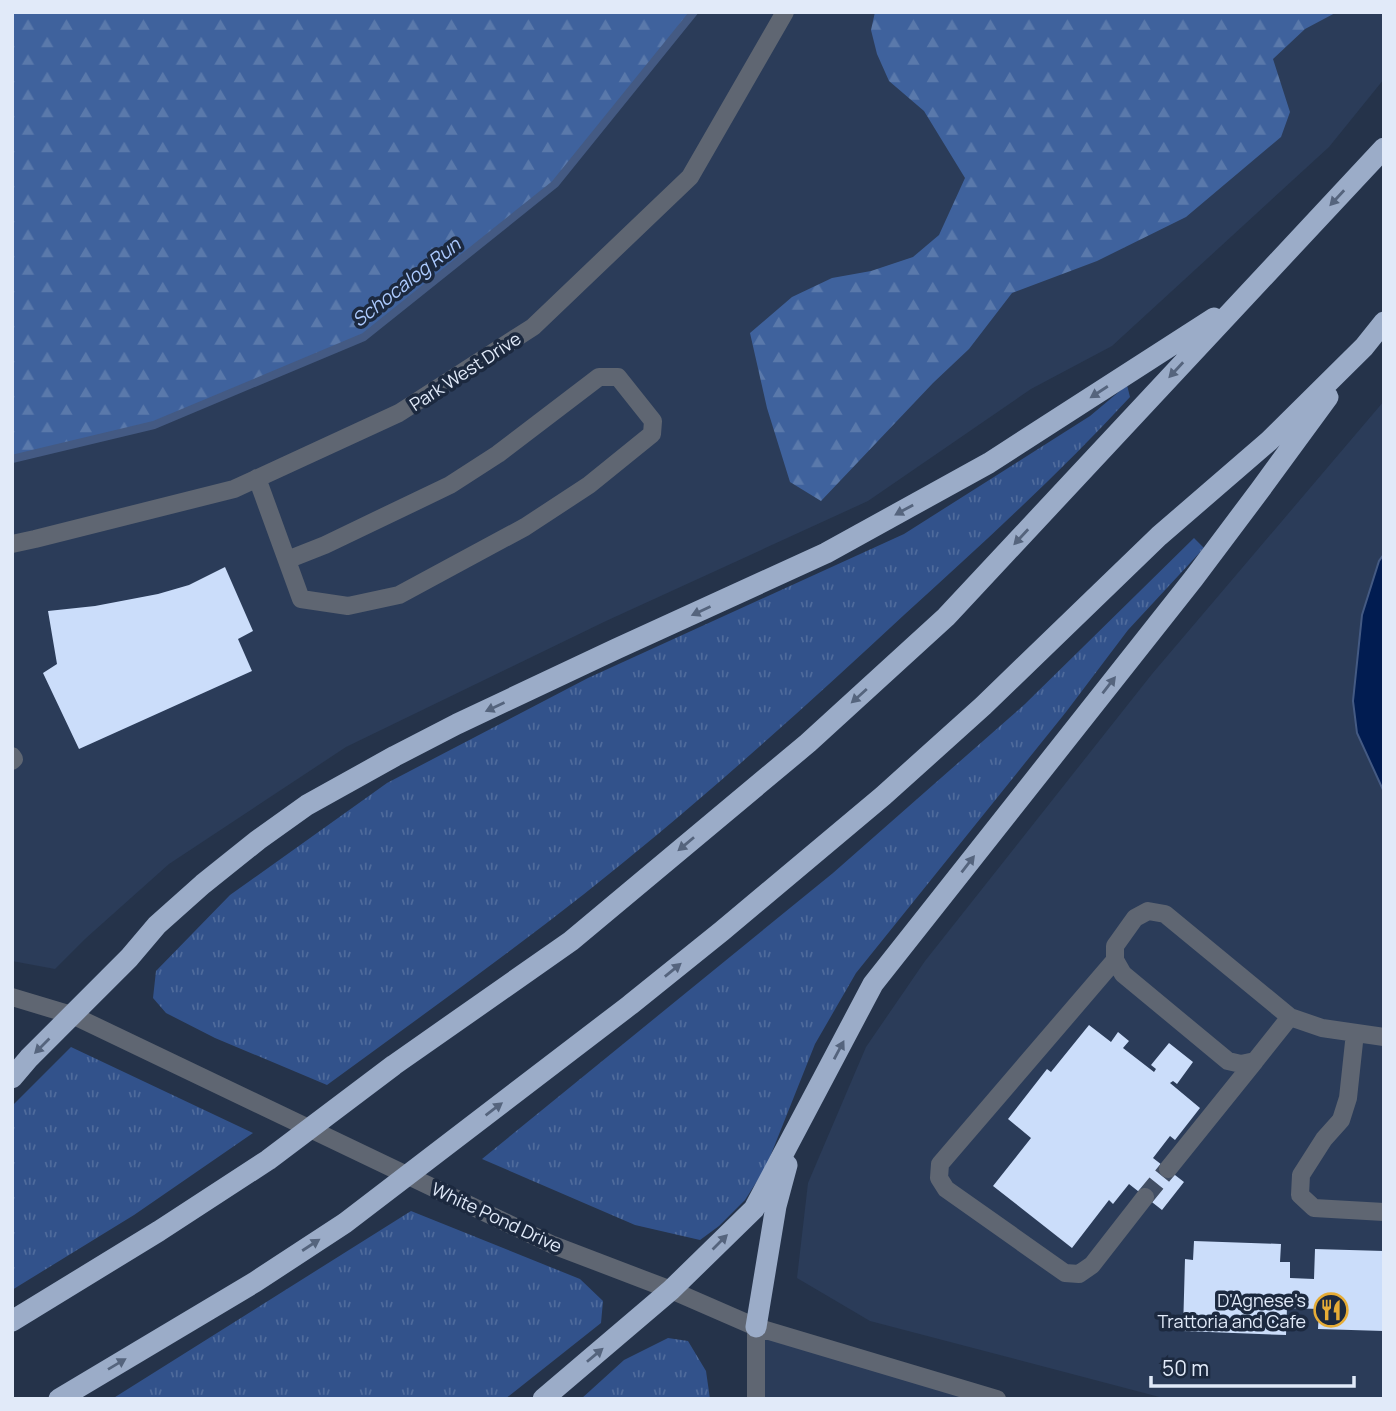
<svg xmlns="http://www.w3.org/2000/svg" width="1396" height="1411" font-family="Manrope,sans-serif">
  <defs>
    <pattern id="grass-tufts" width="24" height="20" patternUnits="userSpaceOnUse" patternTransform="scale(1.75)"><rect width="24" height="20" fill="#32528b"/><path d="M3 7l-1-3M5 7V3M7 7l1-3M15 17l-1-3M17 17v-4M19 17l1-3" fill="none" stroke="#4f6b9c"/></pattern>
    <pattern id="forest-firs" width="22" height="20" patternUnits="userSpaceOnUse" patternTransform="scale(1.75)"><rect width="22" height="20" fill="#3f629d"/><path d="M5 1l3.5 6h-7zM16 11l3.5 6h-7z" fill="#5a79ab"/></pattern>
  </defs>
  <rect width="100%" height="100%" fill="#25334a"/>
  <!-- built -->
  <path fill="#2b3c59" d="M694 12H1384V79L1329 147 1112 346 1031 389 868 501 606 621 346 747 169 864 85 939 55 969 12 961V459L154 425 555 184Z
    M1384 401V1399H1167L870 1321 797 1278 808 1183 866 1047 925 961 1152 674Z
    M756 1327 997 1399H756Z"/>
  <!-- grass -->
  <path fill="url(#grass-tufts)" d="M1127 385 1130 397C1059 474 981 545 904 615 823 690 742 764 658 834 552 923 439 1003 327 1085L215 1038 166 1013 153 998 156 971 230 895 387 783 588 678 904 534 1090 416Z
    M1194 538 1204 548 1128 630 1066 712 856 973 815 1044 766 1167 745 1200 719 1226 700 1240 635 1225 482 1159 833 873 1025 704Z
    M71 1047 253 1133 134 1215 12 1290V1106Z
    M411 1211 580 1279 603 1301 601 1323 505 1399H112Z
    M668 1338 688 1341 706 1371 710 1399H581L624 1360Z"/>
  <!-- forest -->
  <path fill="url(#forest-firs)" d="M12 12H694L555 184 364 337 154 425 12 459Z
    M875 12H1337L1305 29 1273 59 1290 112 1281 137 1186 217 1097 261 1012 293 969 349 933 383 821 501 790 482 767 408 750 333 792 297 832 278 871 271 913 257 939 235 965 178 924 111 889 81 877 54 871 30Z"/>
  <!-- water -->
  <path fill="#011c51" stroke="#445a83" stroke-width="2" d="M1384 554V792L1357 733 1353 701 1362 615 1379 561Z"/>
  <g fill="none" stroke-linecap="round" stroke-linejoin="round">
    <!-- stream -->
    <path stroke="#445a83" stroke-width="8" d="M12 459 154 425 364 337 555 184 694 12"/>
  </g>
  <!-- building -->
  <path fill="#cbddfa" d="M225 567 253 631 238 639 252 671 79 749 43 673 57 664 48 611 95 606 158 594 189 585Z
    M1089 1025 1111 1042 1118 1032 1129 1041 1123 1048 1154 1072 1156 1069 1151 1065 1169 1043 1193 1062 1177 1084 1173 1081 1170 1083 1200 1108 1175 1140 1170 1136 1153 1158 1184 1182 1162 1210 1129 1184 1113 1204 1109 1200 1072 1248 993 1186 1031 1138 1008 1119 1047 1069 1051 1072Z
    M1194 1241 1281 1244 1280 1262H1290V1278L1314 1279 1315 1249 1384 1251V1331L1318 1329 1319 1309 1287 1308 1286 1335 1183 1331 1185 1259 1193 1260Z"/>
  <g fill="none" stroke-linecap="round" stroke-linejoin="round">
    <!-- minor-tunnel -->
    <path stroke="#414e64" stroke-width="18" stroke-dasharray="18 9" stroke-linecap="butt" d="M1145 1197 1168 1169"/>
    <!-- minor -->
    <path stroke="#5f6672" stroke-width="18" d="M257 478 301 599 348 606 399 595 525 527 589 485 652 434 653 421 618 377H599L498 454 450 485 325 545 287 560
      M12 544 35 539 234 489 399 413 533 327 690 177 785 12
      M12 756 14 759 12 761
      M1115 960 940 1164 939 1178 946 1189 1065 1273 1079 1274 1092 1265 1145 1197
      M12 997 72 1015 553 1245 671 1290 756 1327 997 1399
      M1290 1017 1255 1061 1241 1064 1228 1061 1123 974 1115 960V946L1135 918 1148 911 1165 914 1290 1017 1322 1028 1384 1037
      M1355 1033 1348 1098 1341 1120 1324 1139 1301 1175 1300 1195 1314 1208 1384 1212
      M1168 1169 1255 1061
      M756 1327V1399"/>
    <!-- highway -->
    <path stroke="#9bacc8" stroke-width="21" d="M12 1078 29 1058 129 958 157 925 203 884 258 840 307 805 395 756 457 724 616 649 826 553 989 463 1214 318
      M12 1321 159 1231 268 1160 394 1065 571 941 808 743 946 617 1384 148
      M756 1327 776 1206 787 1165
      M59 1399 255 1282 345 1223 630 1005 722 931 883 796 983 706 1159 536 1269 441 1364 347 1384 322
      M543 1399 671 1290 754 1209 873 984 1194 578 1260 490 1328 397"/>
  </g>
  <!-- one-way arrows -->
  <defs><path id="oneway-solid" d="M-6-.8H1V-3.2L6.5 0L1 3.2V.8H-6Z" transform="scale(1.75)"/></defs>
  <g fill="#55647d">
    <use href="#oneway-solid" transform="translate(1337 198) rotate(133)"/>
    <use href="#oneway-solid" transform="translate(1176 370) rotate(133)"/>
    <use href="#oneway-solid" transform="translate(1099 392) rotate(147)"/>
    <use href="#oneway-solid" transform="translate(904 510) rotate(151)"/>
    <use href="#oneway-solid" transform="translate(1021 537) rotate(133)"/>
    <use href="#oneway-solid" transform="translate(701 611) rotate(155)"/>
    <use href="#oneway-solid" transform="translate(1109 685) rotate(-52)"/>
    <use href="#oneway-solid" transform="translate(859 696) rotate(138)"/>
    <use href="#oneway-solid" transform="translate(495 707) rotate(155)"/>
    <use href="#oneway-solid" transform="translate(686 844) rotate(140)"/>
    <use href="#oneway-solid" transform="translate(968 864) rotate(-52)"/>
    <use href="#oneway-solid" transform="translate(673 970) rotate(-39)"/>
    <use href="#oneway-solid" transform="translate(42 1046) rotate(135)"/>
    <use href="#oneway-solid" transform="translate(839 1050) rotate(-62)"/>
    <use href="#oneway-solid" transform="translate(494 1109) rotate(-37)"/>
    <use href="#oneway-solid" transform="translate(720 1242) rotate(-45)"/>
    <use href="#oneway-solid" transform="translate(311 1245) rotate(-33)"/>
    <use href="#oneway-solid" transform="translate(595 1355) rotate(-40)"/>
    <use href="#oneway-solid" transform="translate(117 1364) rotate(-31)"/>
  </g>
  <!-- icons -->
  <defs>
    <symbol id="restaurant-ring" viewBox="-11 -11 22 22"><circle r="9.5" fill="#1c293f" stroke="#e6ac36" stroke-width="1.5"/><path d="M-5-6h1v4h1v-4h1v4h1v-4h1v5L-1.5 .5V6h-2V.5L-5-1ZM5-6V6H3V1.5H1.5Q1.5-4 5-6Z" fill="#e6ac36"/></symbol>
  </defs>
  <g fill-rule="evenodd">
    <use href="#restaurant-ring" x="1312" y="1291" width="38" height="38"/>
  </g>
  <g text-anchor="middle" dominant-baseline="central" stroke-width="7" stroke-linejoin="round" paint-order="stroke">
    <!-- street labels -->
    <g font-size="18" fill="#e1eaf9" stroke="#1c293f">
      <text transform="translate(465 371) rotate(-33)">Park West Drive</text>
      <text transform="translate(497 1217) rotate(25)">White Pond Drive</text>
    </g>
    <!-- poi labels -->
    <g font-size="18" fill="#e1eaf9" stroke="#1c293f" text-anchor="end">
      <text x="1306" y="1300">D'Agnese's<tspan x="1306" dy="21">Trattoria and Cafe</tspan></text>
    </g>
    <!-- water labels -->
    <g font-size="19" font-style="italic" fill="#accafe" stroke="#1c293f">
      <text transform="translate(406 282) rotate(-38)">Schocalog Run</text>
    </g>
  </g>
  <!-- border -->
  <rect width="1396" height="1411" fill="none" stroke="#e1eaf9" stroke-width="28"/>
  <!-- scale -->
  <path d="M1151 1376v10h203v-10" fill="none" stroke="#e1eaf9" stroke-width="3.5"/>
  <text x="1162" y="1376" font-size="21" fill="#e1eaf9" stroke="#1c293f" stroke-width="5" paint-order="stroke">50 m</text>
</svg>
